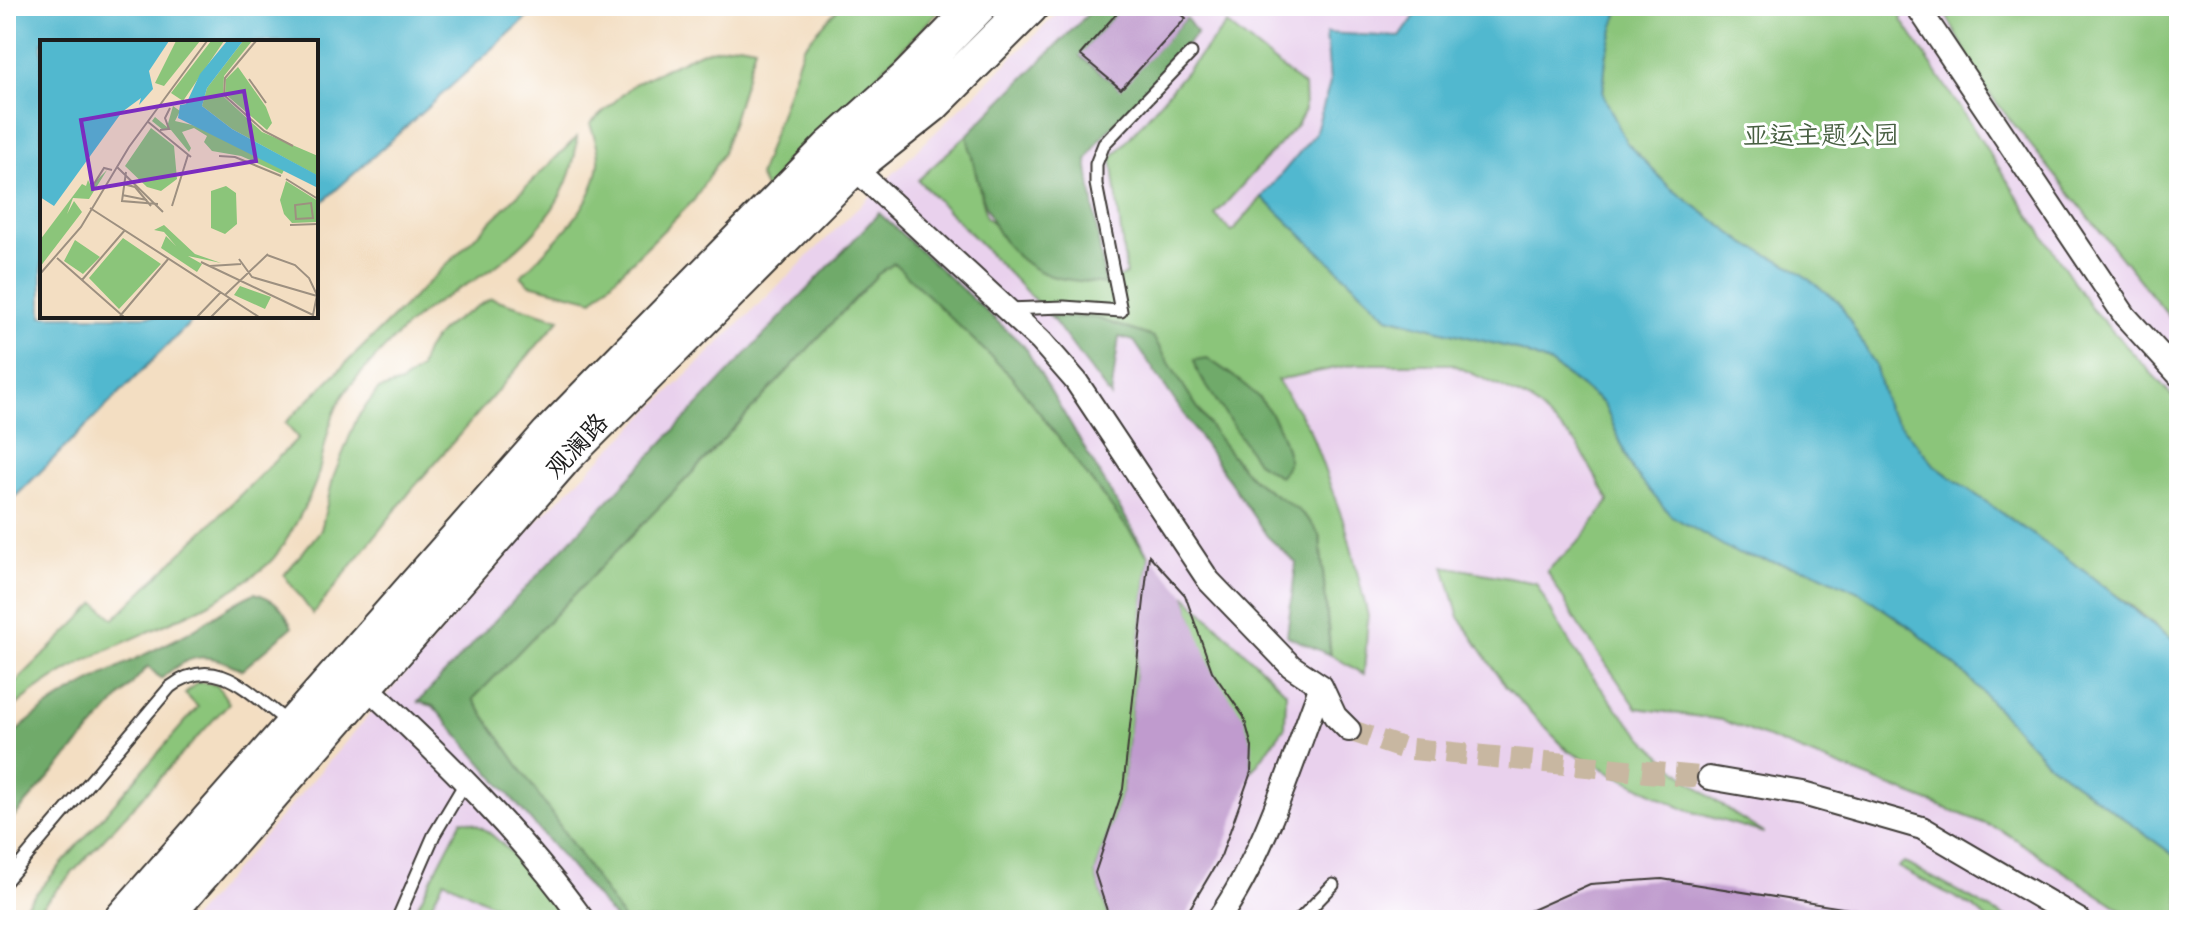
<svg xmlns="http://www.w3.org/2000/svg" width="2185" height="926" font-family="'Architects Daughter','LXGW WenKai TC',sans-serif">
  <rect width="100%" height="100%" fill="#fff"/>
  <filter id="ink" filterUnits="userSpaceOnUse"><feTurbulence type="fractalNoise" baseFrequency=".0125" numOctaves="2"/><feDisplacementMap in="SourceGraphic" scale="16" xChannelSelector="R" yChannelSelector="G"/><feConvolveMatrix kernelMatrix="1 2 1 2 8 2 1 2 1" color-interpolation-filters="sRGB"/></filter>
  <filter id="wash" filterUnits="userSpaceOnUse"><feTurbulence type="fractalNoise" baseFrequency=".006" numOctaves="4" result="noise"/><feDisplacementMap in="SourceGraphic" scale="32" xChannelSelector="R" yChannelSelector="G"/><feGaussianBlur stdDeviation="1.8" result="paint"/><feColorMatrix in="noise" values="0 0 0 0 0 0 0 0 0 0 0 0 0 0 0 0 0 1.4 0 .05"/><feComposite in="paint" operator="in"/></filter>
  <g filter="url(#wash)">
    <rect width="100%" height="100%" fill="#f3dec2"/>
    <!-- built -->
    <path fill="#e9d1ed" d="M1065 6H2179V920H191L541 517Z"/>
    <!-- green -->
    <path fill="#8bc57a" stroke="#54704b" stroke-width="2" d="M840 6H944L766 190 759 176 803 47Z
      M1619 6H1900L1902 20 2091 308 2179 403V645L2133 607 1935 466 1887 409 1875 365 1791 266 1746 244 1669 187 1626 142 1603 95 1606 57Z
      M1941 6H2179V329L1987 91Z
      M1227 24 1304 86 1305 110 1297 125 1215 215 1232 232 1262 197 1388 317 1512 348 1551 364 1604 404 1633 471 1738 554 1811 570 1859 592 1914 630 1968 677 2048 763 2179 859V920H2137L2001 830 1722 720 1637 708 1578 624 1547 571 1582 538 1609 501 1578 445 1531 401 1452 364H1356L1277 380 1309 428 1347 531 1368 616 1364 674 1331 655 1320 537C1303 502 1266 496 1243 469 1208 428 1181 382 1153 337L1096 318 1051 317 918 180 967 135 986 217 1052 276 1106 284 1126 274 1112 158Z
      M739 44 755 47 723 153 694 200 593 300 529 284 521 276C552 243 594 210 599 162 600 150 594 136 590 124L634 84 700 52Z
      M577 137C574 189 542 231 501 262 479 280 452 291 429 308 403 327 377 356 355 380 329 407 327 440 318 475 312 495 284 550 268 564 190 631 79 643 6 715V692L96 603 114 619 298 438 285 423Z
      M895 263 1012 377 1149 555 1123 789 1095 873 1110 920H624L473 699 691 474 877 275Z
      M491 298 560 319 414 487 313 614 284 575 321 530 333 478 357 418 378 390 401 383 420 369C427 330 460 318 491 298Z
      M1444 566 1536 583C1592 692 1658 769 1764 833L1686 810 1568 751 1506 687 1459 617Z
      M1185 595 1286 692 1285 727 1251 772C1253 717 1235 715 1212 672 1200 648 1194 620 1185 595Z
      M198 682 217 685 229 703 29 920H13L198 707 185 694Z
      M462 820C495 823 546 893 565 920H522L444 880 427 913 417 907Z
      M1904 862 2010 920H1988L1973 907 1898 867Z"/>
    <!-- forest -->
    <path fill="#70aa6a" stroke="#466343" stroke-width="2" d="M1096 6H1123L1080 56 1120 88 1186 18 1197 33 1099 140 1087 161 1105 284C1088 281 1067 281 1051 276 989 254 980 190 967 135Z
      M879 213 1024 346 1147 554 1012 377 894 263 877 275 691 474 473 699 624 920H616L433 706 418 702Z
      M1051 317 1096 318 1153 337C1181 382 1208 428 1243 469 1266 496 1303 502 1320 537L1330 655 1287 636 1296 563 1267 536 1134 341 1119 337 1111 397Z
      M1207 358C1253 389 1277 405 1289 461L1280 477 1257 462 1198 373 1194 360Z
      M255 593C276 599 283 608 292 627L242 670C208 652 190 652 161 679L148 666 6 826V742C52 693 122 667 180 637 206 624 228 604 255 593Z"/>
    <!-- water -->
    <path fill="#51b8cf" stroke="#366a76" stroke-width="2" d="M6 6H540L316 208V42H42V316H197L6 506Z
      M1422 6H1619L1606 57 1603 94 1626 142 1669 187 1746 244 1791 266 1839 302 1875 365 1887 409 1935 466 2079 567 2179 645V859L2048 763 1968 677 1914 630 1859 592 1811 570 1738 554 1670 515 1633 471 1604 404 1551 364 1512 348 1388 317 1262 197 1315 134 1330 83 1326 33 1400 37Z"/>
    <g id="blocks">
      <!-- building -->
      <path fill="#c09bce" d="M1123 6H1171L1186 18 1121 89 1080 55Z
        M1149 555 1185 595 1212 671 1244 717 1252 747 1251 772 1221 856 1183 920H1110L1095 873 1123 789Z
        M1662 879 1849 909 1848 920H1509L1590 884Z"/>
    </g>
  </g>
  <g filter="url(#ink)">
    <use href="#blocks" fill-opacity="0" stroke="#3c3935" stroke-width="2"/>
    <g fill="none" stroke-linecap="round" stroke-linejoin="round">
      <!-- street-tunnel -->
      <path stroke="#c8b7a1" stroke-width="22" stroke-dasharray="22 11" stroke-linecap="butt" d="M1349 730 1402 748 1709 778"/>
      <defs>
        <path id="lane" d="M1007 309 1064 307 1121 311 1096 184V164L1104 144 1191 53
          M6 881 170 687C217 651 251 695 289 723
          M397 920 434 835 465 783
          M1299 920 1333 885"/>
        <path id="street" d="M1917 6 2125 316 2179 375
          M853 167 1041 341 1076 381 1209 581 1291 666 1321 686 1335 716 1349 730
          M366 686C444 758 521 834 583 920
          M1709 778 1803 794 1922 828 2079 920
          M1218 920C1266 851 1291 764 1321 686"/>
        <path id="primary" d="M122 920 549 435 829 149 906 80 978 6
          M161 920 565 456 853 167 931 105 1030 6"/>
      </defs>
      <!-- lane casing -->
      <use href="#lane" stroke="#3c3935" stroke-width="15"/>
      <!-- street casing -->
      <use href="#street" stroke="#3c3935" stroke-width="26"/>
      <!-- primary casing -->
      <use href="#primary" stroke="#3c3935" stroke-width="40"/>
      <!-- lane -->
      <use href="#lane" stroke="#fff" stroke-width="11"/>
      <!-- street -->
      <use href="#street" stroke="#fff" stroke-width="22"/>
      <!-- primary -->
      <use href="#primary" stroke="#fff" stroke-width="36"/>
    </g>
  </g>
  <g text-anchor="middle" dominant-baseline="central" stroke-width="6" stroke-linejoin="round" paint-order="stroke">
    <!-- park labels -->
    <g font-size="26" fill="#486042" stroke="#fff">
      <text x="1821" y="136">亚运主题公园</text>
    </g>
    <!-- street labels -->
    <g font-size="26" fill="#1c1c1c" stroke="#fff">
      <text transform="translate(577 446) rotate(-47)">观澜路</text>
    </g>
  </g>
  <!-- overview -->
  <g transform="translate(40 40)">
    <rect width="278" height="278" fill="#f3dec2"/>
    <path d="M136 1H160L124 46 115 43ZM171 1H184L143 61 131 53ZM203 1H212L184 36 183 56 222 92 278 116V136L192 89 162 66 167 48ZM198 27 226 67 232 83 227 90 185 54 186 39ZM133 66 140 71 135 81 161 87 192 102 244 130 242 134 201 116 172 111 164 102 167 96 154 88 142 92 151 108 149 112 131 90H123L112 81 115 77 127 87ZM111 88 134 106 137 139 121 151 107 147 85 126ZM67 130 49 159 33 158 27 174 34 161 42 172 0 227V200L42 144 46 146 48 140 51 146ZM246 141 278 161V182L252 183 244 174 240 160ZM186 146 196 153 197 184 185 194 171 188V151ZM124 185 155 214 181 223 148 216 162 224 157 232 121 208 126 196 136 206 124 192 114 190ZM83 198 121 224 79 269 49 238ZM35 200 60 217 43 234 24 221ZM200 246 231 257 225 269 194 255Z" fill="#8bc57a"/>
    <path d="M0 1H129L109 31 113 49 99 65 101 58 82 72 14 166 0 157ZM187 1H203L167 48 162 66 192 89 277 135 278 148 138 78 140 65 146 64 160 34Z" fill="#51b8cf"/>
    <path fill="none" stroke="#9d9080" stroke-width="2" d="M216 1 185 38 184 55 224 91 253 106M209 39 226 63M107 81 151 117M120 90 129 89 125 78 130 68M179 116 195 117 241 136M77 127 123 172M86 132 82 161 118 164M246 139 278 159M83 144 95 147 111 166M52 147 64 128 72 130M82 155 107 160M271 163 273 178 256 179 255 165ZM132 166 148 115M50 168 219 277M250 185 278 184M17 218 84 277M199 219 212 237 277 256M161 222 273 275 277 255 269 238 255 225 227 215M170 226 201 224M0 234 41 187 89 107 167 1M42 240 85 190M185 255 228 214M80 276 129 218M157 277 181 252M171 277 190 258"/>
    <path fill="#7b2cbf" fill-opacity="0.15" stroke="#7b2cbf" stroke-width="4" d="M204 51 216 121 53 149 41 80Z"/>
    <rect width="278" height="278" fill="none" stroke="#1c1c1c" stroke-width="4"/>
  </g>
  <!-- margin -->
  <rect width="2185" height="926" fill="none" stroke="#fff" stroke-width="32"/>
</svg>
